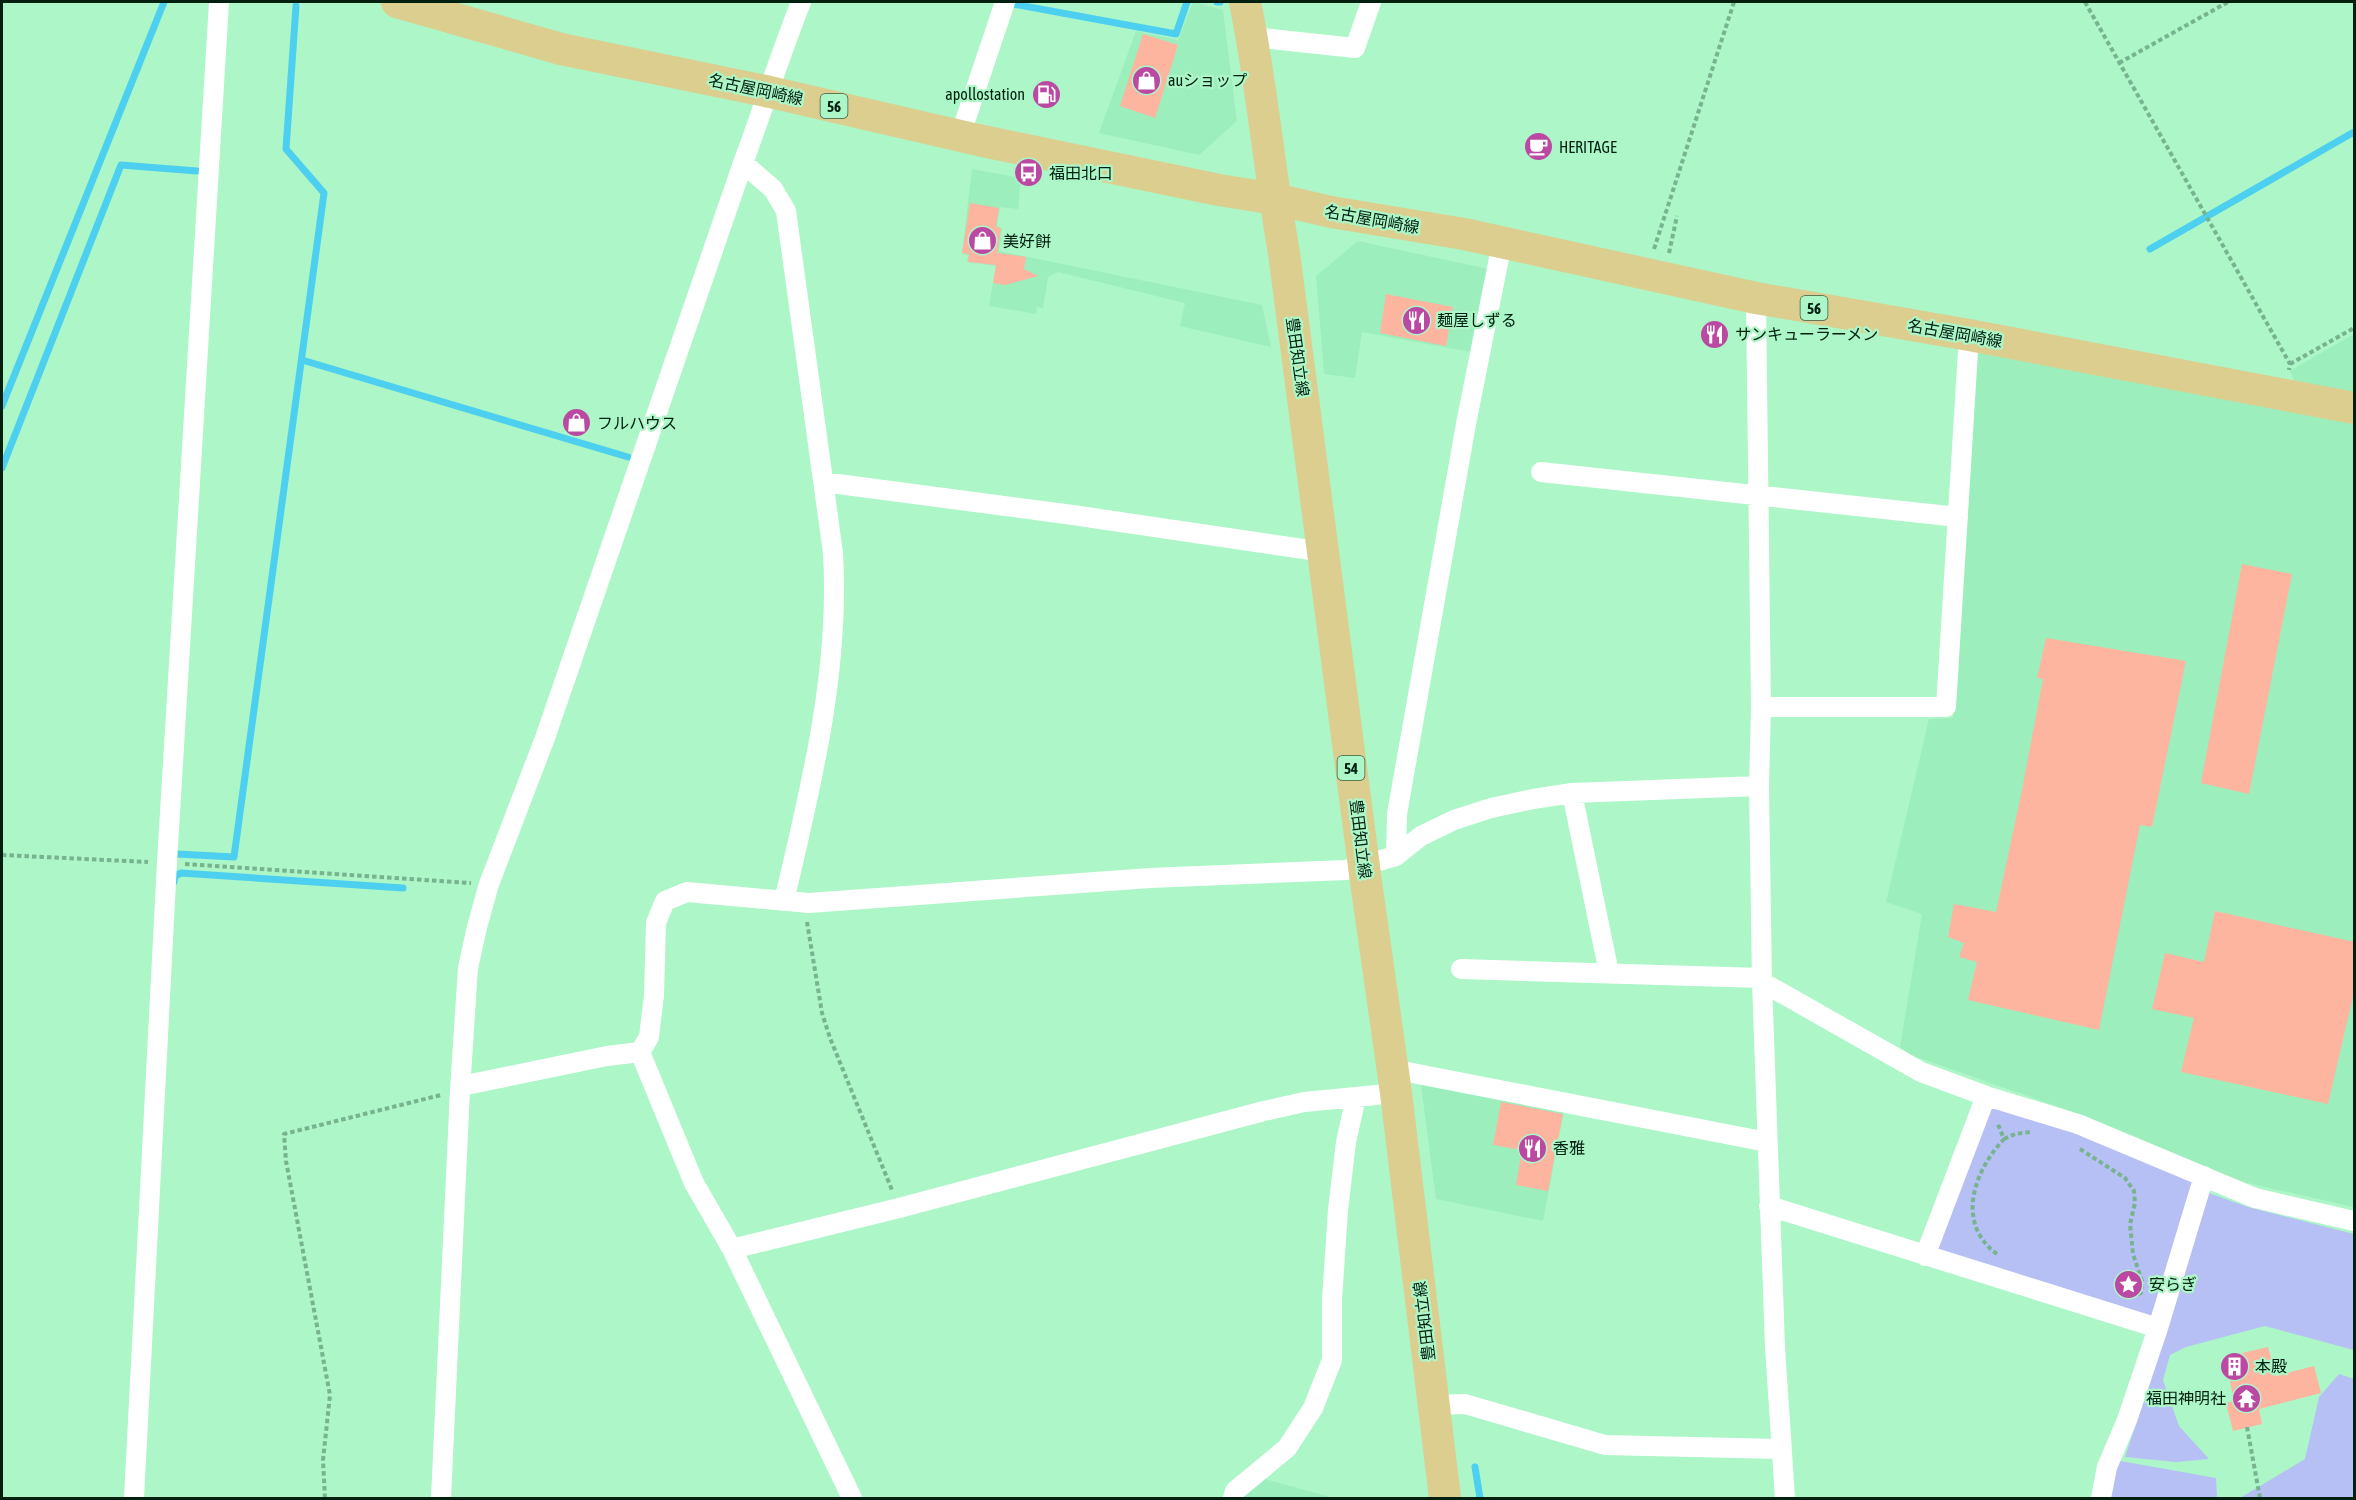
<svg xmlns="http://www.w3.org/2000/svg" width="2356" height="1500" font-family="'Asap Condensed','Noto Sans JP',sans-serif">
  <rect width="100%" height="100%" fill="#acf6c8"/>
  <!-- built -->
  <path fill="#9cefbc" d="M1193 2 1223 10 1237 121 1199 155 1099 133 1136 31 1178 40Z
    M972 169 1021 178 1018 209 1000 207 997 226 1002 229 999 251 1262 305 1271 347 1180 326 1185 303 1058 272 1048 277 1043 308 1037 307 1036 314 989 306 996 266 967 262 968 255 962 254Z
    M1358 241 1488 269 1471 352 1362 332 1355 378 1324 374 1316 276Z
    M2354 334V395L2295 383 2290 371Z
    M1976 346 2354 424V1207L2234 1180 2065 1109 1911 1055 1900 1047 1922 914 1886 902 1929 719 1953 718 1973 353Z
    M1421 1085 1564 1111 1543 1221 1436 1199Z
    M1261 1478 1334 1498H1240Z"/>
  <!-- green -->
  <path fill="#b6c0f5" d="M1988 1101 2196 1178 2151 1320 1931 1254Z
    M2206 1192 2248 1207 2354 1234V1350L2265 1326 2186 1347 2170 1355 2163 1380 2179 1426 2209 1459 2176 1462 2125 1457 2169 1324Z
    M2339 1374 2354 1379V1498H2240L2305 1459 2319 1397Z
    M2115 1460 2216 1478 2217 1498H2107Z"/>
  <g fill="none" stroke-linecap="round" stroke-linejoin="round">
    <!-- stream -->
    <path stroke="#4dd0ef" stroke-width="7" d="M1217 2H1220
      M1008 3 1176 34 1187 2
      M2150 249 2354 132
      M302 360 628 457
      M2 406 164 2
      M2 468 121 165 197 171
      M177 854 234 857 324 193 286 149 296 6
      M174 882 175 876 181 873 403 888
      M1475 1467 1480 1498"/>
  </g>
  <!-- building -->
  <path fill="#feb5a0" d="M1143 34 1178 45 1155 118 1120 106Z
    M970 203 999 208 996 227 1001 228 996 265 968 262 969 254 962 253Z
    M998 253 1026 257 1024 269 1038 276 1005 285 993 283Z
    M1386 294 1453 307 1446 346 1380 333Z
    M2242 564 2292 574 2249 794 2201 783Z
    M2046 638 2186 661 2152 827 2140 825 2099 1030 1968 1000 1977 962 1959 957 1964 943 1948 937 1954 904 1996 912 2022 790 2043 679 2037 678Z
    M2215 911 2355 942V988L2328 1104 2181 1072 2194 1018 2152 1009 2165 953 2204 962Z
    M1501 1102 1563 1114 1548 1191 1516 1185 1522 1150 1493 1145Z
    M2268 1347 2276 1376 2314 1366 2321 1393 2259 1409 2262 1424 2233 1431 2226 1403 2234 1401 2225 1357Z"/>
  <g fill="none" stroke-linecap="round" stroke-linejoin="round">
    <!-- path -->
    <path stroke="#76b38e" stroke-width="4" stroke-dasharray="4.5 3" stroke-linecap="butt" d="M2085 2 2290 364 2289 370
      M2119 63 2228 2
      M1654 249 1734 2
      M1669 253 1677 216
      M2290 364 2354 328
      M2 855 148 862
      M185 864 471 883
      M807 922 822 1013 830 1038 892 1190
      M2004 1139 2015 1134 2030 1132
      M2080 1149 2125 1178 2134 1191 2135 1203 2130 1224 2133 1254 2142 1281 2141 1293 2128 1297
      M1997 1254C1955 1223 1974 1171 2004 1139L1997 1122
      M2247 1427 2260 1498
      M325 1498 323 1460 330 1395 286 1161 284 1134 441 1095"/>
    <!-- street -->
    <path stroke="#fff" stroke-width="20" d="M1252 37 1355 48 1371 2
      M960 136 1005 2
      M743 163 773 189 786 211 833 553C840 670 811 787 784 901
      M1756 298 1761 707 1759 786 1762 982 1775 1347 1785 1498
      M1541 472 1958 517
      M823 482 1073 515 1324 552
      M1761 707H1946L1969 335
      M1572 793 1609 973
      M1396 856 1397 814 1466 424 1502 243
      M1461 969 1762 978
      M1762 982 1921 1072 1986 1096 2078 1124 2255 1198 2354 1221
      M640 1052 649 1037 654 995 656 923 665 901 687 892 809 903 1150 878 1346 870 1396 856 1421 836 1454 820 1491 808 1533 799 1572 793 1759 786
      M640 1052 694 1183 732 1249 852 1498
      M1392 1069 1767 1142
      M461 1086 607 1056 640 1052
      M1769 1206 2158 1328 2127 1420 2107 1467 2101 1498
      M732 1249 899 1208 1264 1111 1304 1102 1356 1097
      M1925 1256 1986 1096
      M2158 1328 2204 1176
      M1434 1405 1465 1404 1605 1445 1780 1449
      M134 1498 167 862 219 2
      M441 1498 460 1090 468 968 477 927 489 884 545 738 743 163C763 109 780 55 801 2
      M1233 1498 1235 1491 1287 1448 1313 1408 1332 1360V1300L1338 1210 1346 1142 1356 1097 1396 1093"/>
    <!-- primary -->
    <path stroke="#dcce8f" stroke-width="32" d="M397 2 561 49 770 92 978 140 1219 190 1275 199 1331 212 1464 234 1756 298 1969 335 2354 408
      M1245 2C1262 85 1269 169 1284 253L1366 882 1396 1093 1445 1498"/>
  </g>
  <!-- icons -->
  <defs>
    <symbol id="shop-disc" viewBox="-11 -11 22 22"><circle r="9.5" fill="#bb49a3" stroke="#acf6c8"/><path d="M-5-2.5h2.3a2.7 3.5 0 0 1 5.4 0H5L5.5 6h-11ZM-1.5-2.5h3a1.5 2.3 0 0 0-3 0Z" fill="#fff"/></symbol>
    <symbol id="fuel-disc" viewBox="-11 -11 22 22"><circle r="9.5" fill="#bb49a3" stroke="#acf6c8"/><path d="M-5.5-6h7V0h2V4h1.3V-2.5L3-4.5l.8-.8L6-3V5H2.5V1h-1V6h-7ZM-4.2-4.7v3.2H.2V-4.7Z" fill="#fff"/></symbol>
    <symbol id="cafe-disc" viewBox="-11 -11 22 22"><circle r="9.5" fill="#bb49a3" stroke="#acf6c8"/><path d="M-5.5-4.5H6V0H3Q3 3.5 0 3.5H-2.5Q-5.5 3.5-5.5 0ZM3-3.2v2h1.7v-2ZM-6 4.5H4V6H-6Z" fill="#fff"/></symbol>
    <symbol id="bus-disc" viewBox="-11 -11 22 22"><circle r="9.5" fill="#bb49a3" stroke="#acf6c8"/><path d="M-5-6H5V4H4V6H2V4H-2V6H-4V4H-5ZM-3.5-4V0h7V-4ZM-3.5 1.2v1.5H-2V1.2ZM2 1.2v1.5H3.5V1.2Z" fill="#fff"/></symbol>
    <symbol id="restaurant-disc" viewBox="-11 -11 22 22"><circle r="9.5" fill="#bb49a3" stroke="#acf6c8"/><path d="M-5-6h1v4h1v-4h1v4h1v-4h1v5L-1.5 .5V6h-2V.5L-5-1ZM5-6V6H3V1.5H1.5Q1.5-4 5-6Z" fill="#fff"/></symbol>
    <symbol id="sight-disc" viewBox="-11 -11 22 22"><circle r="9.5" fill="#bb49a3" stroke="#acf6c8"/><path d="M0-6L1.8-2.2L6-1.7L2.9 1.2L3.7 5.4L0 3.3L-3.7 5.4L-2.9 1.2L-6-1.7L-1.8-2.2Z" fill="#fff"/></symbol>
    <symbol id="building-disc" viewBox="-11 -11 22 22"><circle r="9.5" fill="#bb49a3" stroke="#acf6c8"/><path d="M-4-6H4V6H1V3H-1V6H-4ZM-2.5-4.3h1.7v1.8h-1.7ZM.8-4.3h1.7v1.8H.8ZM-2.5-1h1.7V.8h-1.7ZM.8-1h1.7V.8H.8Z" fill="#fff"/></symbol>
    <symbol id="temple-disc" viewBox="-11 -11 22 22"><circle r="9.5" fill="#bb49a3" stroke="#acf6c8"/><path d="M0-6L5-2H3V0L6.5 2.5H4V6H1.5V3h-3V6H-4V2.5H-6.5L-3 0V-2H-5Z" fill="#fff"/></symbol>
  </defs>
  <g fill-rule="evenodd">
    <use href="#shop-disc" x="1130" y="64" width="33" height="33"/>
    <use href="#fuel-disc" x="1030" y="78" width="33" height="33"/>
    <use href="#cafe-disc" x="1522" y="130" width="33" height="33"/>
    <use href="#bus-disc" x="1012" y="156" width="33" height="33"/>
    <use href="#shop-disc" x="966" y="224" width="33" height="33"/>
    <use href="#restaurant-disc" x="1400" y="304" width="33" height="33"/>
    <use href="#restaurant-disc" x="1698" y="318" width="33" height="33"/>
    <use href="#shop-disc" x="560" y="406" width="33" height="33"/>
    <use href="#restaurant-disc" x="1516" y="1132" width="33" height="33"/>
    <use href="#sight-disc" x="2112" y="1268" width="33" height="33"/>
    <use href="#building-disc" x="2218" y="1350" width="33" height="33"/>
    <use href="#temple-disc" x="2230" y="1382" width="33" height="33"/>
  </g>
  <g text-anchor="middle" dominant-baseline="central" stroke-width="4.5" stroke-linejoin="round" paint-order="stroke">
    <!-- shield labels -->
    <g fill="#acf6c8" stroke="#346047" stroke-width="1.5">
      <rect x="820.5" y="94" width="27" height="24" rx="4.5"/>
      <rect x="1800.5" y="296" width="27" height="24" rx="4.5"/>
      <rect x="1337.5" y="756" width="27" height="24" rx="4.5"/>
    </g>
    <g font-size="15" font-weight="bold" fill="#012010">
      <text x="834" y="106">56</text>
      <text x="1814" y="308">56</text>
      <text x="1351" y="768">54</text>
    </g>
    <!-- poi labels -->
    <g font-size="16" fill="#012010" stroke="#acf6c8" text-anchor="start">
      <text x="1168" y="80">auショップ</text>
      <text x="1025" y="94" text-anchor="end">apollostation</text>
      <text x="1559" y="147">HERITAGE</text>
      <text x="1049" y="173">福田北口</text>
      <text x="1003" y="241">美好餅</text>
      <text x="1437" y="320">麺屋しずる</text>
      <text x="1735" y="334">サンキューラーメン</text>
      <text x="597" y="423">フルハウス</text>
      <text x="1553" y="1148">香雅</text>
      <text x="2149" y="1284">安らぎ</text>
      <text x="2255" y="1366">本殿</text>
      <text x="2226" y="1398" text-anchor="end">福田神明社</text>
    </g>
    <!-- street labels -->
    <g font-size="16" fill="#012010" stroke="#acf6c8">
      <text transform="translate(756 89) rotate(12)">名古屋岡崎線</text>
      <text transform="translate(1372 219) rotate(10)">名古屋岡崎線</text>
      <text transform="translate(1955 333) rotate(10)">名古屋岡崎線</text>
      <text transform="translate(1298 357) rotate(82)">豊田知立線</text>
      <text transform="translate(1361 839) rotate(83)">豊田知立線</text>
      <text transform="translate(1424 1321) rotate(-97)">豊田知立線</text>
    </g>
  </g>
  <!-- border -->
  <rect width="2356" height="1500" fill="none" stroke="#012010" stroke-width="6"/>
</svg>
